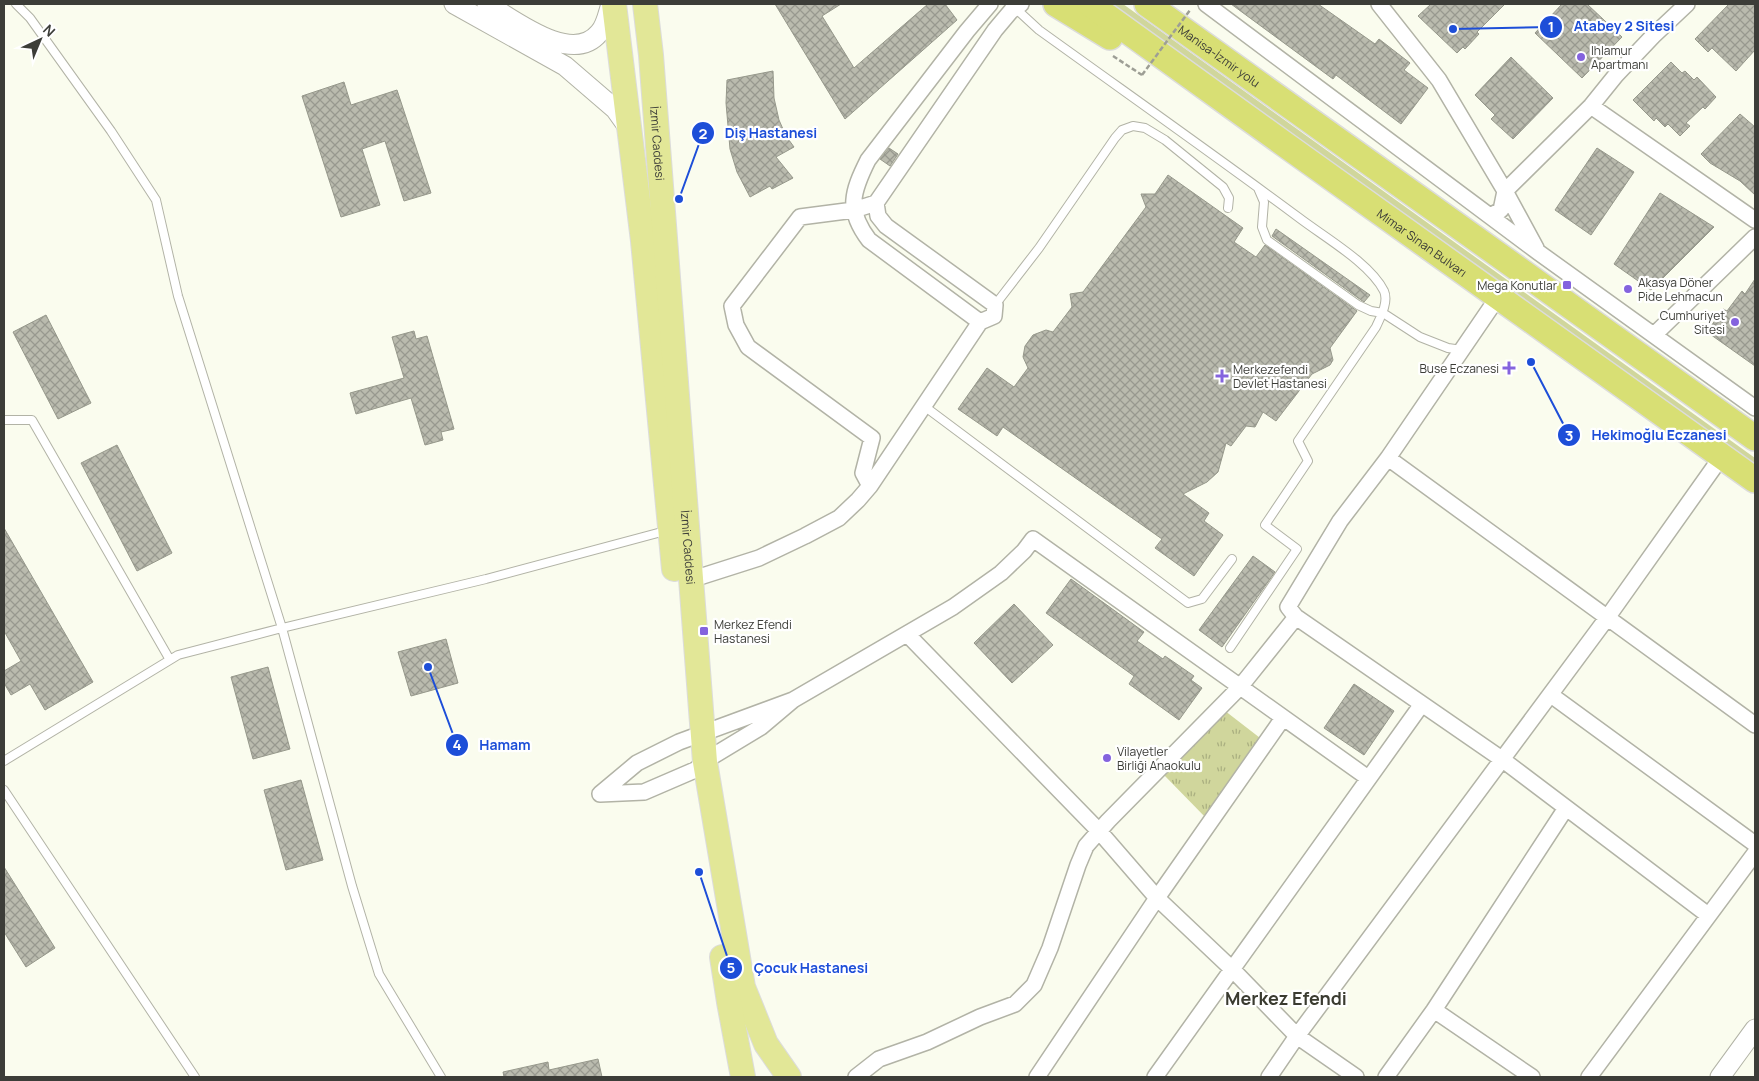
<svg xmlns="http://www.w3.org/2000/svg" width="1759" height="1081" font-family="Manrope,sans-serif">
  <defs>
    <pattern id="park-tufts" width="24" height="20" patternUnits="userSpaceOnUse" patternTransform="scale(1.25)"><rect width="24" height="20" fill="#d0d69c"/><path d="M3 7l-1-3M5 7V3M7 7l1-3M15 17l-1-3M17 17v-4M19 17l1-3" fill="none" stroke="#aaaf80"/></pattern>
    <pattern id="building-cross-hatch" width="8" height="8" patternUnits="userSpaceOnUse" patternTransform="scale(1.25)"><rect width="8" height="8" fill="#babbae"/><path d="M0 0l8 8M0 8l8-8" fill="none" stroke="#98998f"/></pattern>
  </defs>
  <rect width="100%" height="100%" fill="#fafcee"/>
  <!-- green -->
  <path fill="#d0d69c" d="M1108 4H1123L1755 458V469Z"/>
  <!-- park -->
  <path fill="url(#park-tufts)" d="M1220 707 1264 741 1208 820 1163 774Z"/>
  <!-- building -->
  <path fill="url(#building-cross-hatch)" stroke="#96988b" d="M775 4H841L822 16 854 68 928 4H945L957 20 845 119Z
    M1231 4H1318L1375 44 1379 39 1397 53 1410 63 1404 70 1428 88 1401 124 1336 75 1333 79Z
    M1431 4H1505L1477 32 1479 34 1465 49 1463 47 1457 53 1418 16Z
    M1562 4H1587L1622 37 1582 78 1535 33Z
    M1729 4H1755V50L1736 71 1712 48 1708 52 1695 39Z
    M1511 57 1553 98 1513 139 1491 119 1495 115 1475 95Z
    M1671 62 1682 73 1685 71 1694 80 1697 77 1716 97 1705 109 1703 107 1686 123 1690 126 1680 136 1668 124 1665 127 1656 118 1654 121 1633 100Z
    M773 71 774 98 779 120 786 136 794 147 776 157 793 178 772 189 770 186 750 197 737 172 730 149 726 103 727 80Z
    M344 82 351 105 397 90 431 193 404 201 385 141 362 149 380 205 341 217 302 96Z
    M1740 114 1755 127V195L1740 181 1710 163 1701 154Z
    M889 148 898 154 890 166 880 159Z
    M1597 148 1634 172 1591 235 1555 210Z
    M1168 175 1243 228 1234 242 1256 257 1265 245 1357 311 1330 348 1333 360 1330 365 1312 374 1276 421 1263 412 1255 427 1246 426 1231 446 1226 443 1218 472 1207 482 1183 494 1209 513 1204 521 1223 535 1194 576 1155 548 1162 539 1003 427 997 436 958 409 987 368 1014 387 1028 368 1023 357 1025 346 1033 335 1046 330 1053 332 1072 307 1070 294 1083 292 1146 207 1141 194H1155Z
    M1660 193 1714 227 1651 290 1614 264Z
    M1276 229 1370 295 1364 302 1361 300 1272 236Z
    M1755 279V366L1707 332 1723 309 1727 311 1742 291 1745 294Z
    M46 315 91 403 58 419 13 332Z
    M414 331 416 339 427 336 454 429 441 432 443 440 425 445 411 398 356 414 350 393 404 378 392 337Z
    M117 445 172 553 137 571 81 463Z
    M4 528 93 682 45 710 30 684 11 695 4 683V671L21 661 4 631Z
    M1253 556 1275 572 1222 647 1199 630Z
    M1071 579 1144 632 1137 641 1163 659 1165 656 1194 676 1191 680 1202 688 1179 720 1129 684 1134 676 1046 613Z
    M1014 604 1053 645 1012 683 974 643Z
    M446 639 458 683 411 696 398 652Z
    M268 667 290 749 253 759 231 677Z
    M1354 684 1394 711 1364 755 1324 728Z
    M301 780 323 860 286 870 264 790Z
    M4 867 55 948 26 967 4 932Z
    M598 1059 602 1077H504L503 1072 548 1062 549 1070Z"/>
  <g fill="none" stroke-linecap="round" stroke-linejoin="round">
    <defs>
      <path id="service" d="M16 4 30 18 111 131 156 200 178 296 282 628 352 886 379 974 441 1077
        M1014 7 1039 30C1125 92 1213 154 1298 217 1324 237 1370 263 1384 291 1389 302 1380 318 1376 327L1298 441 1308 461 1265 525 1297 549 1230 648
        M1258 188 1264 202 1262 227 1267 240 1358 305 1371 311 1383 313 1420 337 1448 348 1462 350
        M995 305 1039 248 1115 138 1122 130 1133 126 1145 128 1165 140 1223 187 1229 198 1228 208
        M924 406 1188 603 1202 599 1232 559
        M4 420H32L170 660
        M4 761 178 655 282 628 486 579 669 530
        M4 790 195 1077"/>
      <path id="minor" d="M1206 4 1538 252 1755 408
        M1379 4 1439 80 1505 191 1536 248
        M1591 106 1755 220
        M876 203 854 210 800 217 732 306 736 325 748 347 872 438 863 473 870 486 980 322 994 316 995 305 886 226 878 216 876 203 995 30 1011 11 1021 4
        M1490 216 1501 210 1505 191 1591 106 1616 75 1653 36 1687 4
        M980 322 869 240C846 210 852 192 868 160L967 31 990 4
        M1654 335 1755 237
        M1388 458 1755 725
        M690 580 759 558 805 536 839 518 858 500 870 486
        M1296 617 1503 760 1708 915
        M907 634 1099 831 1157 898 1037 1077
        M1551 695 1755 844
        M793 700 679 742 637 763 600 794 644 792 695 770 713 756 761 727 793 700 953 607 1001 573 1024 551 1033 539 1368 778
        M1283 718 1157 898 1232 969 1297 1036 1356 1077
        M1434 1010 1532 1077
        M856 1077 879 1059 927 1042 980 1017 1015 1004 1034 985 1050 948 1078 865 1086 846 1108 821 1240 687 1296 617 1288 607 1340 521 1388 458 1498 297
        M1155 1077 1422 704
        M1269 1077 1297 1036 1607 618 1722 456
        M1386 1077 1434 1010 1566 808
        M1589 1077 1755 853"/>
      <path id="tertiary" d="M454 4 565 66 615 109 630 130
        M487 4C513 19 572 66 599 33 606 26 608 13 611 4
        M1720 1077 1755 1029"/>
      <g id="primary">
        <path d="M614 4 643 241 674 569"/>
        <path id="s1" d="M645 4 651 55 705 762 743 987 766 1044 789 1077"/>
        <path d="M722 957 729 1002 743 1077"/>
      </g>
      <g id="trunk">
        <path d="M1056 4 1110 37"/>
        <path id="s2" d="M1090 4 1287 146 1755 480"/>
        <path id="s3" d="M1147 4 1755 438"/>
      </g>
    </defs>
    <!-- service casing -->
    <use href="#service" stroke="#b2b3a6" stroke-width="10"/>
    <!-- minor casing -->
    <use href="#minor" stroke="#b2b3a6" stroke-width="18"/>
    <!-- tertiary casing -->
    <use href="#tertiary" stroke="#b2b3a6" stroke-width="21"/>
    <!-- primary casing -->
    <use href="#primary" stroke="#dcdcdb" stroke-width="26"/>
    <!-- trunk casing -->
    <use href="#trunk" stroke="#dcdcdb" stroke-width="28"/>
    <!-- path -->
    <path stroke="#9d9e95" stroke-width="2.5" stroke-dasharray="5 2.5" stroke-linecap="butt" d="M1113 56 1142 75"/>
    <!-- service -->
    <use href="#service" stroke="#fff" stroke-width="8"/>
    <!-- minor -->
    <use href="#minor" stroke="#fff" stroke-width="15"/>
    <!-- tertiary -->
    <use href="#tertiary" stroke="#fff" stroke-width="19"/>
    <!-- primary -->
    <use href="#primary" stroke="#e2e797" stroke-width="24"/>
    <!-- trunk -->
    <use href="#trunk" stroke="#d8df74" stroke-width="25"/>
    <!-- path-bridge -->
    <path stroke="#9d9e95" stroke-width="2.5" stroke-dasharray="5 2.5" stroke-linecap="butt" d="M1142 75 1190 10"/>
  </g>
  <!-- markers -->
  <g fill="#8463de" stroke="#fff" stroke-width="2">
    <circle cx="1581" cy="57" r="5"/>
    <rect x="1562" y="280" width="10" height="10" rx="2.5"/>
    <circle cx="1628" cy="289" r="5"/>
    <circle cx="1735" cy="322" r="5"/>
    <path d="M1506.5 360.5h5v5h5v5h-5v5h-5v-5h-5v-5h5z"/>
    <path d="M1219.5 368.5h5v5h5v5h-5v5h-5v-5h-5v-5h5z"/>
    <rect x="699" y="626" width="10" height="10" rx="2.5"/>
    <circle cx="1107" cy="758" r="5"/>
  </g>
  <g text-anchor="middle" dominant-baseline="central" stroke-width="4.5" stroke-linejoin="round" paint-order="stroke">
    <!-- poi labels -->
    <g font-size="12" fill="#3c3d38" stroke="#fff" text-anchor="start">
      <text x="1591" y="50">Ihlamur<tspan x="1591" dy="14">Apartmanı</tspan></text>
      <text x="1638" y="282">Akasya Döner<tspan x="1638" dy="14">Pide Lehmacun</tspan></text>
      <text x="1557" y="285" text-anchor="end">Mega Konutlar</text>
      <text x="1725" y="315" text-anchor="end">Cumhuriyet<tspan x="1725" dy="14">Sitesi</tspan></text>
      <text x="1499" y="368" text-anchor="end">Buse Eczanesi</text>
      <text x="1233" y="369">Merkezefendi<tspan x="1233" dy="14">Devlet Hastanesi</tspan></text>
      <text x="714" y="624">Merkez Efendi<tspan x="714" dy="14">Hastanesi</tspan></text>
      <text x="1117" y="751">Vilayetler<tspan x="1117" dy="14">Birliği Anaokulu</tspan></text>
    </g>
    <!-- street labels -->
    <g font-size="12" fill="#3c3d38" stroke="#fff">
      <text stroke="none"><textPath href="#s3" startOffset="89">Manisa-İzmir yolu</textPath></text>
      <text stroke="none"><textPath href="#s1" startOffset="140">İzmir Caddesi</textPath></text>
      <text stroke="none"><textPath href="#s2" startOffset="409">Mimar Sinan Bulvarı</textPath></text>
      <text stroke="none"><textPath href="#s1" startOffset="545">İzmir Caddesi</textPath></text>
    </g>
    <!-- district labels -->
    <g font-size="18" font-weight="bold" fill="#3a3b30" stroke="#fff">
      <text x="1286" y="998">Merkez Efendi</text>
    </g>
  </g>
  <!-- callouts -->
  <path fill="none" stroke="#1d4ed8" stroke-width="2" d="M1453 29L1551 27M679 199L703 133M1531 362L1569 435M428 667L457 745M699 872L731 968"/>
  <g fill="#1d4ed8" stroke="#fff" stroke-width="2">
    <circle cx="1453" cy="29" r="5"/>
    <circle cx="679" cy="199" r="5"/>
    <circle cx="1531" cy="362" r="5"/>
    <circle cx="428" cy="667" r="5"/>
    <circle cx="699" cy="872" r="5"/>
    <circle cx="1551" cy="27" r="12"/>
    <circle cx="703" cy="133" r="12"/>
    <circle cx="1569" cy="435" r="12"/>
    <circle cx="457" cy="745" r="12"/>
    <circle cx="731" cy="968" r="12"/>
  </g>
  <g font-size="15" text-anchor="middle" font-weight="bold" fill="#fff">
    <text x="1551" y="32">1</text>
    <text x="703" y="139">2</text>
    <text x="1569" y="441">3</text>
    <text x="457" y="750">4</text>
    <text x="731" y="973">5</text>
  </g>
  <g font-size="14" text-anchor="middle" font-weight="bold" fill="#1d4ed8" stroke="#fff" stroke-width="4.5" stroke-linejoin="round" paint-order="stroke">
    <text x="1624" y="31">Atabey 2 Sitesi</text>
    <text x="771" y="138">Diş Hastanesi</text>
    <text x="1659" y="440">Hekimoğlu Eczanesi</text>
    <text x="505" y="750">Hamam</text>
    <text x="811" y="973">Çocuk Hastanesi</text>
  </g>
  <!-- border -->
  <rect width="1759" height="1081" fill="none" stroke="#3c3d38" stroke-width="10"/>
  <!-- north arrow -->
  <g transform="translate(40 40) rotate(44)" stroke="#ffffff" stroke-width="4" paint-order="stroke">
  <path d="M0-4L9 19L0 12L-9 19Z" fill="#3c3d38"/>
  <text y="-8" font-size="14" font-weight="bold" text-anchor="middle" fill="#3c3d38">N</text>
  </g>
</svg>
